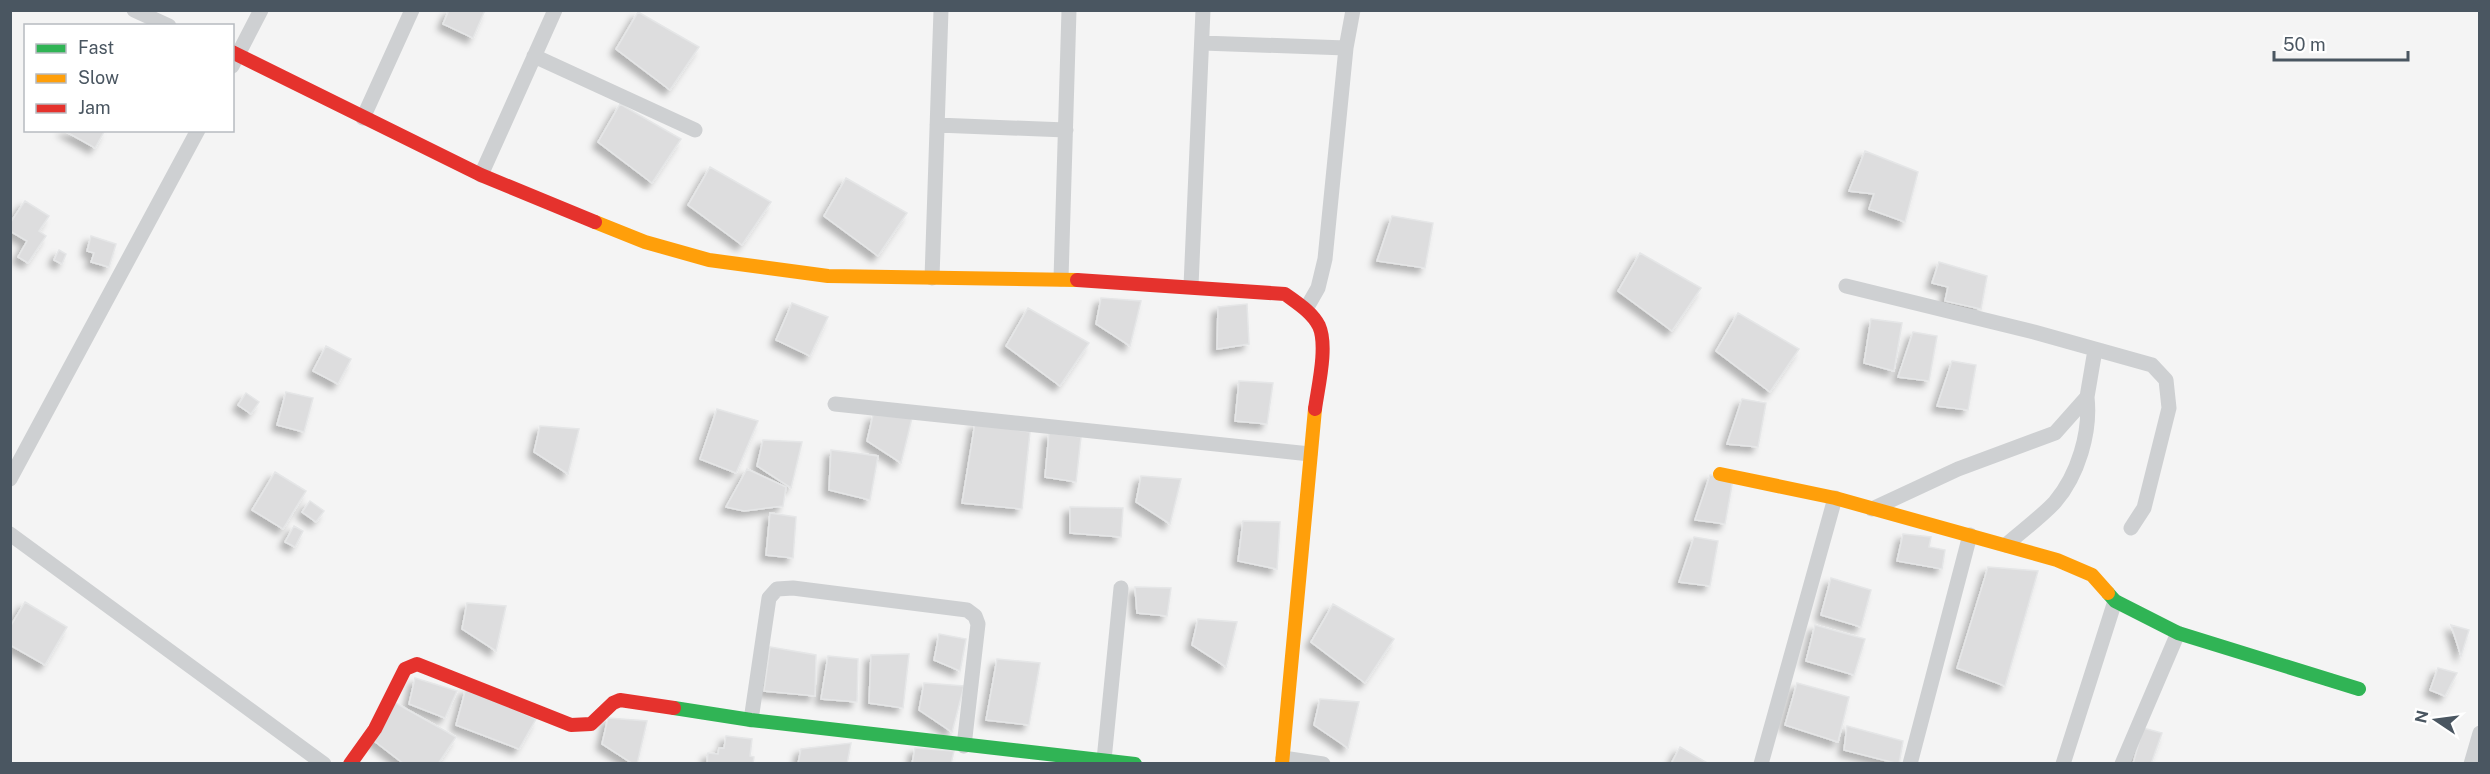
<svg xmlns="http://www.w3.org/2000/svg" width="2490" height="774" font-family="'Public Sans',sans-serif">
  <defs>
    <filter id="shadow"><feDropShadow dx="-5.5" dy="5.5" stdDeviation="3" flood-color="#0004"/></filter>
  </defs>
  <rect width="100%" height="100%" fill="#f4f4f4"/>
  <!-- building -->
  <path fill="#ddddde" stroke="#e5e6e7" stroke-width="1.5" filter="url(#shadow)" d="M449 10H485L473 38 443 24Z
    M638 12 699 47 670 90 616 49Z
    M620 104 681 139 652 183 598 142Z
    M63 130H105L95 148Z
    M1865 151 1918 172 1905 222 1869 209 1874 194 1849 191Z
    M710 167 771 202 742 245 688 205Z
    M846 178 907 213 878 256 824 216Z
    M25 201 49 216 39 231 46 236 28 263 18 257 27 241 10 231V223Z
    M1392 216 1433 223 1425 268 1377 261Z
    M91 236 116 244 109 267 91 262 94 253 87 251Z
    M59 250 66 254 62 264 54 260Z
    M1640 253 1701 288 1672 331 1618 291Z
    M1939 262 1987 276 1981 309 1945 301 1948 287 1932 283Z
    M1101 298 1141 301 1130 346 1096 324Z
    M792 303 828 317 810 356 776 340Z
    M1247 304 1249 344 1217 349 1218 307Z
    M1028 308 1089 343 1060 386 1006 346Z
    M1738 313 1799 349 1770 392 1716 351Z
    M1871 319 1902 323 1894 371 1864 363Z
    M1913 332 1937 336 1929 381 1898 377Z
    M326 346 351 359 338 384 313 371Z
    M1952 361 1976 365 1968 410 1937 406Z
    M1239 381 1273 383 1267 424 1235 421Z
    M286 392 313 398 304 432 277 425Z
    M246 393 259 402 251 414 238 405Z
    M1742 399 1766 403 1758 447 1727 444Z
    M717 409 758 421 736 473 700 459Z
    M873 415 912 418 901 463 867 441Z
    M975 423 1030 432 1022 509 962 503Z
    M540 426 579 429 568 474 534 452Z
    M1049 433 1081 437 1076 482 1045 477Z
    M763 440 802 442 791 488 757 466Z
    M831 450 878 456 870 500 829 490Z
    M747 469 786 487 783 506 744 511 726 507Z
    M275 472 306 491 283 529 252 510Z
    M1710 475 1733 479 1725 524 1695 520Z
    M1141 476 1181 479 1170 524 1136 502Z
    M310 501 324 511 316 522 302 512Z
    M1070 507 1123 508 1121 537 1070 533Z
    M770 513 796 517 793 558 766 555Z
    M1243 521 1280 522 1277 569 1238 561Z
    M294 526 303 531 295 547 285 542Z
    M1903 534 1931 537 1929 547 1945 550 1942 569 1897 561Z
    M1694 537 1718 541 1710 586 1679 582Z
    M1988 567 2038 571 2005 686 1957 668Z
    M1831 578 1871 590 1861 627 1821 615Z
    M1135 587 1171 588 1167 616 1137 613Z
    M25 602 67 627 45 665 10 645V627Z
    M467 603 506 606 496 651 462 629Z
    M1333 604 1394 639 1365 683 1311 642Z
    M1198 619 1237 622 1226 667 1192 645Z
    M1815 625 1865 639 1854 675 1806 661Z
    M2451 625 2469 630 2461 656Z
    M939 634 966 639 960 671 934 660Z
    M770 647 816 655 815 696 764 691Z
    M909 654 903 708 869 703 871 655Z
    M828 656 858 659 857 702 821 699Z
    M997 659 1040 663 1029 725 986 720Z
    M2438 668 2457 673 2445 696 2430 690Z
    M415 678 457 691 445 718 409 704Z
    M924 683 964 686 952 732 919 710Z
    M1797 683 1849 697 1838 742 1785 725Z
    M466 688 536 719 519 749 456 725Z
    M1320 699 1359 702 1348 748 1314 725Z
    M394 702 456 737 438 764H404L373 740Z
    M608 718 647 721 637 764H633L602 744Z
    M1847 726 1903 741 1899 764 1844 750Z
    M2143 728 2162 733 2151 764H2133Z
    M726 736 752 739 750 756 754 757 753 764H707L708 753 718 754 719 748H724Z
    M851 743 847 764H798L801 749Z
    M1680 747 1709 764H1671Z
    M915 748 954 751 951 764H912Z"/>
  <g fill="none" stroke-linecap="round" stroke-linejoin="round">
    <!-- street -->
    <path stroke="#ced0d2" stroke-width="15" d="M134 10 169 26
      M1202 43 1346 48
      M534 56 695 130
      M232 66 261 10
      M363 118 412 10
      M937 125 1066 130
      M481 175 555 10
      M932 278 941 10
      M1061 279 1069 10
      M1191 286 1203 10
      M1846 286 2034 332 2152 365 2166 380 2169 408 2144 508 2131 528
      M1306 309 1318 288 1325 259 1346 48 1353 10
      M835 404 1310 454
      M10 479 198 130
      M1872 509 1958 469 2055 433 2087 397 2095 350
      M10 534 324 764
      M2006 545C2022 531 2041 517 2055 502 2078 475 2091 432 2087 397
      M751 720 769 598 777 589 793 588 967 610 975 616 978 624 964 746
      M1283 758 1323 764
      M1104 760 1121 588
      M1761 764 1835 498
      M1910 764 1970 535
      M2063 764 2115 601
      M2122 764 2178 633
      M2471 764 2480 733"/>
    <!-- fast -->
    <path stroke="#30b455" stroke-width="14" d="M2108 593 2115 601 2178 633 2359 689
      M674 708 751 720 1135 764"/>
    <!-- slow -->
    <path stroke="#ff9f0a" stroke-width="14" d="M595 222 645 242 709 260 828 276 1077 280
      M1720 474 1835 498 2057 560 2092 575 2108 593
      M1282 764 1315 409"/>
    <!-- jam -->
    <path stroke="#e5322d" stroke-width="14" d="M232 52 481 175 595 222
      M1077 280 1285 294C1297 303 1312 312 1319 326 1328 346 1318 387 1315 409
      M350 764 375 729 405 669 417 664 571 725 591 724 613 703 620 700 674 708"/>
  </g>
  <!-- border -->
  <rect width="2490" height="774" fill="none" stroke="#4a5661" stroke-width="24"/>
  <!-- legend -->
  <rect x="24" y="24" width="210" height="108" fill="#ffffff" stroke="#b7bbc0" stroke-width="1.5"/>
  <rect x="36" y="44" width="30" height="9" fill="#30b455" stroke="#b7bbc0" stroke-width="1.5"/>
  <text x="78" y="54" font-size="18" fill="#4a5661">Fast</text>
  <rect x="36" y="74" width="30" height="9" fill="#ff9f0a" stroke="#b7bbc0" stroke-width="1.5"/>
  <text x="78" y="84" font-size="18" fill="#4a5661">Slow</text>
  <rect x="36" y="104" width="30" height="9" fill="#e5322d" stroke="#b7bbc0" stroke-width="1.5"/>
  <text x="78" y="114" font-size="18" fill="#4a5661">Jam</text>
  <!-- north arrow -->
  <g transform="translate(2436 720) rotate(283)" stroke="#ffffff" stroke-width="4.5" paint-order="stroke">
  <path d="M0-4.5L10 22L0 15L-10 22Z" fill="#4a5661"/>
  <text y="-9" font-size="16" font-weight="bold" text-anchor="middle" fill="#4a5661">N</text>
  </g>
  <!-- scale -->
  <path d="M2274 51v9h134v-9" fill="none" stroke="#4a5661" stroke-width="3"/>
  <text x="2283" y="51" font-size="18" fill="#4a5661" stroke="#ffffff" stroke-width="4.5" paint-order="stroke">50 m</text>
</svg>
